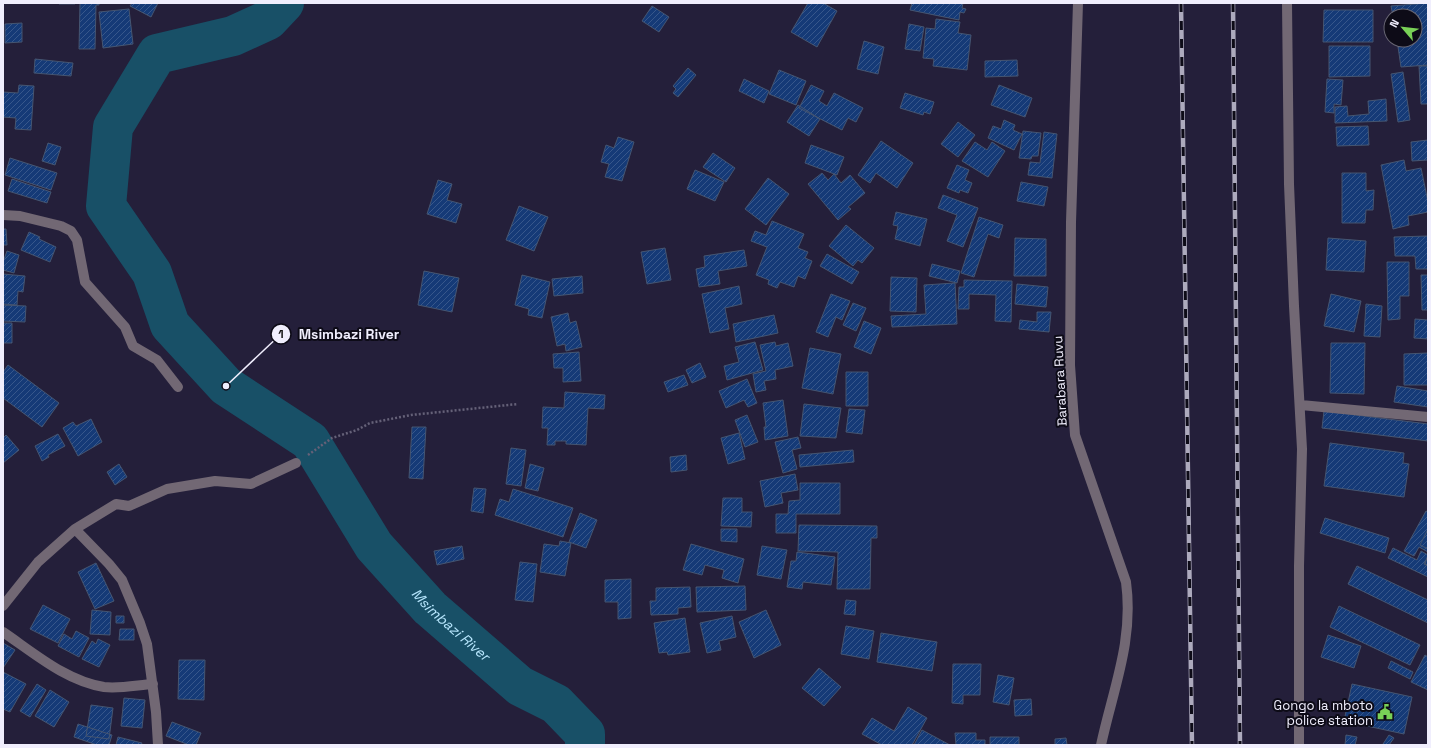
<svg xmlns="http://www.w3.org/2000/svg" width="1431" height="748" font-family="'Space Grotesk',sans-serif">
  <defs>
    <pattern id="building-hatch" width="6" height="6" patternUnits="userSpaceOnUse"><rect width="6" height="6" fill="#153a77"/><path d="M-1 1l2-2M0 6l6-6M5 7l2-2" fill="none" stroke="#37578b"/></pattern>
  </defs>
  <rect width="100%" height="100%" fill="#241f3a"/>
  <g fill="none" stroke-linecap="round" stroke-linejoin="round">
    <!-- river -->
    <path stroke="#185067" stroke-width="40" id="s1" d="M284 3 268 20 233 36 157 54 113 127 106 206 152 273 170 325 226 386 310 441 374 546 430 608 520 686 556 704 585 734V745"/>
  </g>
  <!-- building -->
  <path fill="url(#building-hatch)" stroke="#455571" d="M59 3H75V4H59Z
    M80 3H99V5H96L95 49H79Z
    M132 3H158L151 17 130 6Z
    M808 3H823L837 11 817 47 791 32Z
    M912 3H963L962 8 966 9 964 13 960 12 959 20 910 10Z
    M1428 3V65L1401 67 1397 40H1415V16H1393L1391 6Z
    M652 6 669 17 659 32 642 21Z
    M129 9 133 44 103 48 99 12Z
    M1324 10H1373V42H1323Z
    M936 19 960 22 958 33 971 35 967 70 933 66 934 59 923 58 926 28 935 29Z
    M22 23V42L5 43V24Z
    M909 24 924 27 920 51 905 49Z
    M864 41 884 47 878 74 857 69Z
    M1329 46H1370V76L1329 77Z
    M35 59 73 63 71 76 34 73Z
    M1017 60 1018 76 985 77V61Z
    M1419 66H1428V104H1421Z
    M688 68 696 75 678 97 673 93 676 89 673 86Z
    M779 70 806 81 796 105 769 94Z
    M1403 72 1410 120 1398 122 1391 74Z
    M744 79 769 91 764 103 739 91Z
    M1327 79 1343 80 1341 105 1334 104V113L1325 112Z
    M19 85 34 86 31 130 15 129 16 118 3 117V92L18 93Z
    M811 85 824 91 819 101 827 106 834 93 863 108 856 122 848 118 842 130 799 108Z
    M999 85 1032 98 1025 117 991 105Z
    M905 93 934 102 930 114 924 112 923 115 900 108Z
    M1386 99 1387 121 1335 123V107L1347 106 1348 116 1369 114 1368 101Z
    M798 105 820 119 809 136 787 122Z
    M1004 120 1015 125 1013 130 1022 134 1014 150 988 138 993 126 1001 129Z
    M958 122 975 135 958 157 941 144Z
    M1368 126 1369 145 1337 146 1336 127Z
    M1023 131 1041 133 1038 156H1032L1031 159 1019 158Z
    M1044 132 1057 134 1052 178 1028 175 1030 162 1040 163Z
    M618 137 634 142 622 181 605 177 609 164 601 162 606 145 614 148Z
    M1428 140V160L1412 161 1411 142Z
    M881 141 913 163 897 188 876 173 870 183 858 175Z
    M975 142 987 150 992 142 1005 151 988 177 962 161Z
    M48 143 61 147 55 165 42 161Z
    M811 145 844 157 837 175 805 163Z
    M713 153 735 168 726 182 703 167Z
    M10 158 57 173 51 190 5 175Z
    M1404 160 1406 171 1421 168 1428 202V212L1408 216 1409 225 1393 229 1381 165Z
    M957 165 969 170 965 180 972 183 968 193 960 190 959 193 947 188Z
    M695 170 724 182 715 201 687 189Z
    M822 173 828 180 834 174 841 183 850 175 865 193 848 207 851 209 838 220 808 184Z
    M1342 173H1366V191L1374 190 1373 210H1366L1365 223H1342Z
    M768 178 789 194 766 225 745 209Z
    M12 179 51 192 47 203 8 191Z
    M438 180 452 184 447 200 462 204 456 223 427 214Z
    M1021 182 1048 187 1044 206 1017 201Z
    M943 195 978 208 963 247 947 241 957 215 938 208Z
    M519 206 548 217 534 251 506 240Z
    M896 212 927 219 920 246 895 239 898 226 893 225Z
    M979 217 1003 225 999 238 988 234 974 277 961 273Z
    M772 221 804 234 798 248 808 252 805 258 812 261 805 279 798 276 794 287 780 282 777 288 768 284 769 280 756 275 767 247 751 241 755 231 766 235Z
    M846 225 874 248 862 263 858 260 853 266 829 246Z
    M3 229H6L7 245H3Z
    M29 232 40 237 39 239 56 247 50 262 21 250Z
    M1428 236V269H1416L1415 256H1395L1394 237Z
    M1015 238 1046 239V276H1014Z
    M1328 238 1366 241 1364 272 1326 270Z
    M665 248 671 280 647 284 641 252Z
    M744 250 747 266 718 271 720 284 699 287 696 269 705 267 704 256Z
    M7 251 19 255 14 273 3 270V262Z
    M827 254 859 272 852 284 820 266Z
    M1387 262H1409V296H1400V319L1388 320Z
    M932 264 960 271 957 283 929 276Z
    M424 271 459 278 452 312 418 305Z
    M3 274 25 276 23 292 18 291 17 305 3 304Z
    M522 275 550 282 542 318 528 315 529 309 515 305Z
    M1421 275H1428V310H1422Z
    M582 276 583 293 554 296 552 279Z
    M891 277 917 278 916 312 890 311Z
    M964 280 1012 281 1011 322 995 321 996 295 969 294V309H958L959 287H964Z
    M955 283 957 324 892 327 891 316 926 314 924 285Z
    M1017 284 1048 287 1046 307 1015 304Z
    M739 286 742 304 725 308 729 329 710 333 702 294Z
    M831 294 850 301 842 320 836 317 828 337 816 332Z
    M1331 294 1361 301 1354 332 1324 326Z
    M853 303 866 308 856 331 843 325Z
    M1366 304 1382 306 1380 337 1364 336Z
    M3 305 26 306 25 322 3 321Z
    M1037 312H1051L1049 332 1019 329 1020 320 1037 322Z
    M568 313 570 323 576 321 582 347 566 351 565 344 557 346 551 317Z
    M774 315 778 333 736 342 733 324Z
    M1415 319 1428 320V339L1414 338Z
    M864 321 881 328 871 354 854 347Z
    M3 323H12V343H3Z
    M755 342 763 370 727 380 724 366 739 362 735 347Z
    M775 342 776 346 788 343 793 366 775 370 776 379 764 381 766 390 756 392 753 374 766 371 760 345Z
    M1331 343H1365L1364 394 1330 393Z
    M810 348 841 354 833 394 802 388Z
    M579 352 581 381 563 382V368H554L553 354Z
    M1428 353V385H1404V354Z
    M700 363 706 377 692 383 686 370Z
    M8 365 59 403 42 427 3 398V372Z
    M846 372H868V406H846Z
    M684 375 688 385 668 392 664 382Z
    M747 379 757 403 748 407 744 400 726 408 719 391Z
    M1397 386 1428 391V407L1394 402Z
    M565 392 605 395 604 409 588 408 586 445 566 444V441H555V445H547L548 428H542L543 407 564 408Z
    M783 400 788 436 765 440 764 427H766L763 403Z
    M804 404 841 408 836 438 800 436Z
    M849 409 865 410 862 434 846 432Z
    M1324 411 1428 424V441L1322 428Z
    M747 415 758 442 745 447 735 420Z
    M91 419 102 442 78 456 63 428 73 422 76 426Z
    M412 427H426L423 479 409 478Z
    M739 433 745 459 728 464 721 438Z
    M58 434 65 446 48 455 49 457 42 461 35 446Z
    M6 435 19 450 3 463V438Z
    M798 437 801 448 792 450 797 469 783 473 775 442Z
    M1330 443 1404 453 1403 463 1409 464 1404 497 1324 486Z
    M511 448 526 450 521 486 506 484Z
    M853 450 854 462 800 467 799 455Z
    M686 455 687 470 671 472 670 457Z
    M119 464 127 477 115 485 107 472Z
    M530 464 544 468 538 491 525 488Z
    M795 474 798 490 781 493 783 503 765 507 760 481Z
    M800 483H840V514H796V533H776V514H788L789 501 800 500Z
    M474 488 486 489 483 513 471 511Z
    M513 489 573 508 563 537 495 515 500 499 509 502Z
    M723 498H742V512H752L751 527 721 526Z
    M1426 511 1428 512V552L1419 547 1414 556 1404 551Z
    M580 513 597 520 586 548 569 542Z
    M1325 518 1389 538 1385 553 1320 533Z
    M799 525 877 526V538H871L870 589H837L838 552 798 551Z
    M721 529H737V542L721 541Z
    M1428 529V549L1420 545Z
    M560 541 571 543 565 576 540 572 544 544 559 546Z
    M691 544 744 559 738 583 722 578 724 570 705 565 702 575 683 570Z
    M462 546 464 559 437 565 434 551Z
    M762 546 787 550 781 579 757 575Z
    M1393 548 1417 560 1421 551 1428 555 1425 564 1428 565V577L1388 558Z
    M797 552 835 557 831 585 803 582 802 589 787 587 791 561H796Z
    M1428 556V566L1424 564Z
    M520 562 537 564 533 602 515 600Z
    M96 563 114 601 95 609 78 572Z
    M1357 566 1428 600V623L1348 584Z
    M631 579V618L618 619V602H605V580Z
    M745 586 746 610 697 612 696 587Z
    M690 587 691 607 678 608V614L651 615 650 601H656V588Z
    M846 600 856 601 855 615 844 614Z
    M43 605 70 619 58 643 30 629Z
    M1339 606 1420 645 1410 665 1330 627Z
    M92 610 111 612 110 635 90 634Z
    M766 610 781 645 754 658 739 622Z
    M116 616H124V623H116Z
    M732 616 736 637 719 641 721 650 707 653 700 623Z
    M685 618 690 652 668 655 667 652 659 653 654 623Z
    M846 626 874 631 869 659 841 654Z
    M120 629H134V640H119Z
    M76 631 89 638 79 657 58 646 64 634 72 639Z
    M881 633 937 642 932 671 877 662Z
    M1328 635 1361 646 1354 668 1321 657Z
    M98 639 110 645 99 667 82 659 92 641 96 644Z
    M3 643 15 650 3 668Z
    M1425 655 1428 657V690L1411 682Z
    M179 660H205L204 700 178 699Z
    M1391 661 1413 672 1410 679 1388 668Z
    M953 664H981L980 695H963V704L952 703Z
    M819 668 841 687 824 706 802 688Z
    M3 672 26 684 10 712 3 709Z
    M998 675 1014 678 1009 705 993 702Z
    M37 684 46 690 30 717 20 711Z
    M1352 684 1412 697 1404 734 1344 721Z
    M50 690 69 702 54 727 35 716Z
    M124 698 145 700 142 728 121 726Z
    M1031 699 1032 715 1015 716 1014 700Z
    M91 705 113 708 109 739 86 736Z
    M908 707 927 718 912 745H882L862 734 872 718 894 731Z
    M172 722 201 733 196 745H189L166 736Z
    M78 724 112 735 109 745H97L74 737Z
    M922 730 950 745H914Z
    M955 733H976V740H985V745H956Z
    M1346 735 1357 737 1355 745H1345Z
    M1389 735 1394 738 1389 745H1385L1383 744Z
    M118 737 142 743 141 745H116Z
    M990 737H1019V745H990Z
    M1066 738 1067 745H1055V739Z"/>
  <g fill="none" stroke-linecap="round" stroke-linejoin="round">
    <!-- path -->
    <path stroke="#656178" stroke-width="2.5" stroke-dasharray="2 2" stroke-linecap="butt" d="M308 455 332 438 357 430 370 423 411 415 518 404"/>
    <!-- minor -->
    <path stroke="#726874" stroke-width="10" d="M1078 3 1071 222 1070 365 1075 435 1126 582C1134 641 1113 689 1101 745
      M1287 3 1289 184 1294 306 1302 449 1299 566V745
      M3 215 20 216 61 226 71 231 77 240 85 282 125 327 133 346 157 360 178 387
      M1301 405 1428 417
      M75 529 109 564 122 580 140 623 147 644 156 712 158 745
      M3 606 38 562 75 529 116 504 129 506 167 489 215 481 251 484 296 463
      M3 632C34 653 66 681 104 687 119 689 138 685 153 684"/>
    <defs>
      <path id="rail" d="M1181 3 1192 745
        M1233 3 1240 745"/>
    </defs>
    <!-- rail casing -->
    <use href="#rail" stroke="#adaabd" stroke-width="4.5"/>
    <!-- rail -->
    <use href="#rail" stroke="#0d0b17" stroke-width="3" stroke-dasharray="9" stroke-linecap="butt"/>
  </g>
  <!-- icons -->
  <defs>
    <symbol id="civic-bare" viewBox="-9 -9 18 18"><path d="M-.6-6.5H3V-4.5H.6V-3L4-1V1h2V6H-6V1h2V-1L-.6-3ZM-1.2 2.5V6h2.4V2.5Z" fill="#79d157" stroke="#0d0b17" stroke-width="2.5" paint-order="stroke"/></symbol>
  </defs>
  <g fill-rule="evenodd">
    <use href="#civic-bare" x="1374" y="701" width="22" height="22"/>
  </g>
  <g text-anchor="middle" dominant-baseline="central" stroke-width="4" stroke-linejoin="round" paint-order="stroke">
    <!-- street labels -->
    <g font-size="13" fill="#f0eefd" stroke="#0d0b17">
      <text transform="translate(1060 381) rotate(-93)">Barabara Ruvu</text>
    </g>
    <!-- poi labels -->
    <g font-size="13" fill="#f0eefd" stroke="#0d0b17" text-anchor="end">
      <text x="1373" y="705">Gongo la mboto<tspan x="1373" dy="15">police station</tspan></text>
    </g>
    <!-- water labels -->
    <g font-size="14" font-style="italic" fill="#b8e7fe" stroke="#0d0b17">
      <text stroke="none"><textPath href="#s1" startOffset="857">Msimbazi River</textPath></text>
    </g>
  </g>
  <!-- callouts -->
  <path fill="none" stroke="#f0eefd" stroke-width="1.5" d="M226 386L281 334"/>
  <g fill="#f0eefd" stroke="#0d0b17" stroke-width="1.5">
    <circle cx="226" cy="386" r="4"/>
    <circle cx="281" cy="334" r="10"/>
  </g>
  <g font-size="12" text-anchor="middle" font-weight="bold" fill="#111">
    <text x="281" y="338">1</text>
  </g>
  <g font-size="14" text-anchor="middle" font-weight="bold" fill="#f0eefd" stroke="#0d0b17" stroke-width="4" stroke-linejoin="round" paint-order="stroke">
    <text x="349" y="339">Msimbazi River</text>
  </g>
  <!-- border -->
  <rect width="1431" height="748" fill="none" stroke="#f0eefd" stroke-width="8"/>
  <!-- north arrow -->
  <g transform="translate(1403 28) rotate(298)"><circle r="19" fill="#0d0b17" stroke="#686673"/>
  <path d="M0-3L7 15L0 10L-7 15Z" fill="#79d157"/>
  <text y="-6" font-size="11" font-weight="bold" text-anchor="middle" fill="#f0eefd">N</text>
  </g>
</svg>
